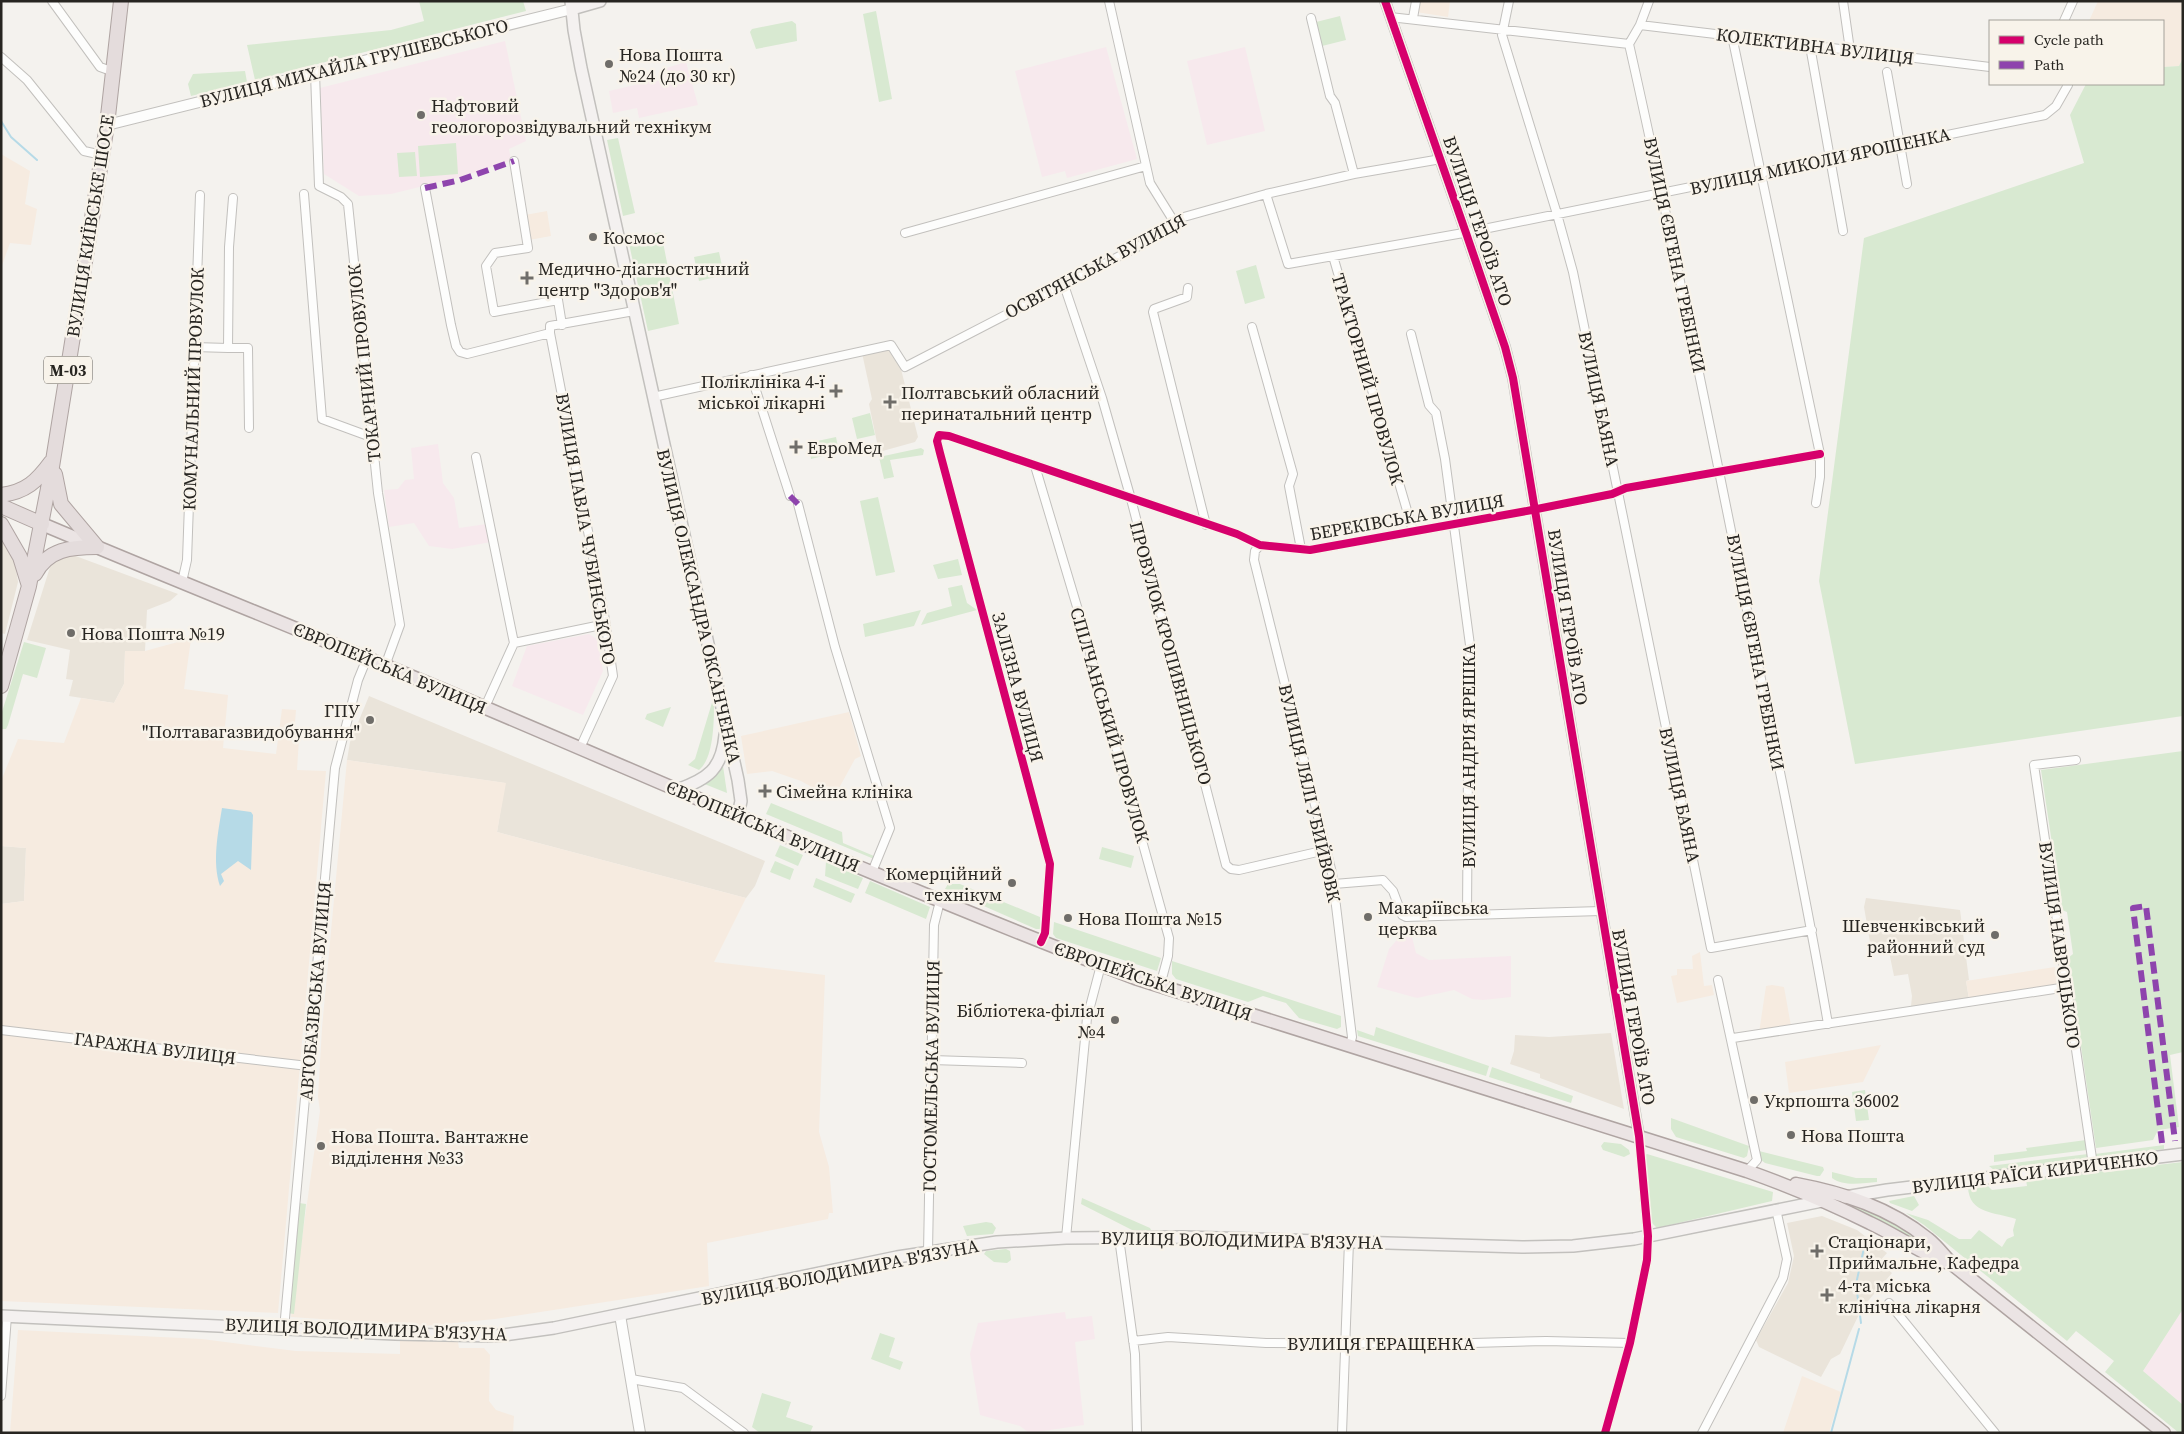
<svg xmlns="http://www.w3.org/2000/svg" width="2184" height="1434" font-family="'Source Serif 4',serif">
  <rect width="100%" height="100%" fill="#f4f2ee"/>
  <!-- built -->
  <path fill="#eae4da" d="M887 348 901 369 918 437 915 442 879 452 869 404 872 399 862 353Z
    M1 532 14 554 18 582 5 634 1 633Z
    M73 555 178 594 170 601 147 610 145 651H125L124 684 114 703 69 696 73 680 66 679 70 650 27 640 51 564 60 557Z
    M369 696 765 861 755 886 746 898 497 832 505 783 347 760 350 742Z
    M1 846 26 848 24 901 1 904Z
    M1866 898 1960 910 1969 980 1966 981 1969 999 1911 1006 1912 996 1908 974 1894 976 1888 947 1871 948 1864 907Z
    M1611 1033 1624 1109 1540 1078V1074L1510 1064 1514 1051 1515 1035 1549 1037Z
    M1822 1216 1857 1230 1887 1253 1879 1262 1892 1273 1862 1308 1840 1354 1831 1359 1821 1377 1759 1347 1756 1340 1788 1283 1794 1256 1787 1223Z"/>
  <!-- industrial -->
  <path fill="#f6ebe0" d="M1418 1H1450L1448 17 1416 12Z
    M2098 1H2183V58L2179 66 2163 67V21H2089Z
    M1 154 30 171 25 204 37 209 31 245 10 243 1 268Z
    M547 211 551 236 529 240 525 215Z
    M192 632 184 689 228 695 223 748 276 754 282 709 296 710 294 735 299 739 297 770 326 771 278 1313 1 1301V904L24 901 26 848 1 846V781L18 739 64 743 81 698 114 703 124 684 125 651H145L185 640Z
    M849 712 861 756 855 759 833 799 801 781 772 771 747 774 741 736Z
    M347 760 506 783 497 832 746 898 714 962 825 975 819 1132 829 1167 833 1213H829L828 1219 707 1243 709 1286 495 1319 424 1326 291 1317 320 1111 318 1097 322 1028Z
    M1700 952 1704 986 1712 985 1714 995 1677 1003 1671 976 1677 975V969H1693L1692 956Z
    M2055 967 2057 985 1969 999 1966 981Z
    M1772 985 1784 987 1791 1026 1759 1033 1766 986Z
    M1881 1045 1863 1082 1789 1093 1785 1062Z
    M18 1330 202 1339 296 1351 400 1354V1336H457L459 1348H484L490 1355 489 1401 496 1410 514 1416 513 1433H10Z
    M1802 1376 1841 1392 1829 1433H1783Z"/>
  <!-- education -->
  <path fill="#f7e9ed" d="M505 41 526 141 509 149 511 161 460 177 391 194 359 196 324 174 320 88Z
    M1106 47 1137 159 1067 178 1065 171 1042 177 1015 71Z
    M1245 47 1265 131 1207 145 1187 61Z
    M686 62 698 105 639 118 637 108 613 113 609 91 635 85 650 76 653 82 666 79 663 69Z
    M438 444 443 483 454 498 459 528 487 524 491 542 452 549 429 546 414 523 389 527 384 490 398 489 405 480 414 479 411 448Z
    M589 634 597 639 603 671 583 715 512 686 527 646Z
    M1411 933 1416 953 1429 960 1511 956V997L1483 1000 1472 999 1454 990 1417 998 1377 987 1389 949 1402 934Z
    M2183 1309V1405L2143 1371Z
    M1065 1312 1066 1319 1092 1316 1095 1339 1075 1342 1084 1425 1029 1433 1020 1426 980 1415 970 1354 978 1323Z"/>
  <!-- green -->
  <path fill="#d8e9d1" d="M419 1H523L526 11 255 80 247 45 391 30 424 21Z
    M876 11 892 99 879 102 863 14Z
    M1340 16 1346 40 1322 46 1316 22Z
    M792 21 796 24 797 41 756 49 750 32 752 29Z
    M2183 58V716L1855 764 1819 581 1864 238 2084 163 2070 115 2086 84H2163V67L2179 66Z
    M245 71 247 82 191 96 188 84 193 74Z
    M618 138 635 213 623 216 607 140Z
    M456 143 458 174 420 177 418 146Z
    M415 152 417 176 399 177 397 153Z
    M661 232 679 324 648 331 628 239Z
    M719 252 724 275 699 281 694 257Z
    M1256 265 1265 298 1245 304 1236 271Z
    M870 413 875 435 857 439 852 418Z
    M836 437 839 452 811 459 808 443Z
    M921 448 924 450 923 455 890 460 894 477 884 479 879 457Z
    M878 497 895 572 876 576 860 501Z
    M958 559 962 575 938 579 933 565Z
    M962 585 967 603 977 610 921 625 927 613 952 606 948 588Z
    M921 610 914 626 865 637 863 624Z
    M24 642 46 648 37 678 23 674 8 725 6 729H1V715Z
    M714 696C714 716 715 757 699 770L688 765 695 759Z
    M671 707 663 727 645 719 647 714Z
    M2183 751V1052L2170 1055 2179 1127 2158 1130 2153 1140 2096 1148 2068 958 2073 954 2067 912 2062 910 2041 770Z
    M720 766H723L727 793 702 783Z
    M771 803 842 832 843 843 874 856V859L766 814Z
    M780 845 803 855 798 866 775 856Z
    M1102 847 1134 856 1131 868 1099 859Z
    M775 861 794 869 790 880 770 872Z
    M826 862 863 878 858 889 825 876Z
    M816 878 855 894 851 903 813 887Z
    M870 881 930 907 926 919 865 893Z
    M948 884H960L1040 917V929H1036L945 889Z
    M1054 922 1161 958 1157 971 1056 938 1053 934Z
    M1172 961 1341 1016V1027L1337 1029 1299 1018 1286 1003 1263 996 1248 1002 1176 979 1172 974Z
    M1376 1027 1489 1066 1486 1076 1358 1036 1357 1030 1374 1036Z
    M1492 1067 1573 1096 1571 1103 1489 1077Z
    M1865 1090 1869 1120 1856 1121 1852 1092Z
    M1671 1118 1749 1146 1747 1156 1744 1158 1676 1137 1671 1129Z
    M2086 1140 2087 1150 1994 1162V1155L2027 1151 2026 1148Z
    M1604 1142 1621 1144 1629 1150 1630 1154 1624 1157 1603 1150 1601 1146Z
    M2164 1145V1149L2096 1158 2095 1154Z
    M1759 1151 1823 1167 1824 1170 1820 1176H1817L1765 1163 1760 1159Z
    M1647 1154 1773 1192 1772 1201 1657 1228 1651 1222 1645 1155Z
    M2088 1154V1159L1994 1170 1989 1166Z
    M2183 1162V1309L2143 1371 2183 1405V1433H2179L2105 1372 2114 1361 2076 1331 2067 1341 1924 1225 1906 1213 1928 1220 1959 1239H1971L1979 1230 2002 1247 2007 1239 2014 1236 2013 1230 2016 1219C1995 1212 1969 1214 1968 1187L1987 1185 1992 1190 2027 1186 2026 1180Z
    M1832 1172 1856 1178H1877V1182C1864 1183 1843 1187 1832 1178Z
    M1914 1196 1919 1205 1912 1211 1890 1203 1889 1201Z
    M1082 1198 1150 1228 1151 1230 1149 1232 1134 1231 1081 1204Z
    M1840 1201C1879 1211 1909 1233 1941 1256L1912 1238Z
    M299 1203 306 1204 294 1314 287 1313Z
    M986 1222 992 1223 996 1228 993 1234 967 1236 963 1226Z
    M1006 1249 1010 1251 1011 1260 1007 1263 994 1262 984 1254 986 1251Z
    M880 1333 895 1338 889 1357 903 1362 900 1370 871 1359Z
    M762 1393 791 1402 786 1417 813 1426 810 1433H760L752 1427Z"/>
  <!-- water -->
  <path fill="#b6dae7" d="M222 808 251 812 253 815 251 870 238 861 221 874 224 881 220 886C212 862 218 833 222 808Z"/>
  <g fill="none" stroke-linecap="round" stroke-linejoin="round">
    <!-- stream -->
    <path stroke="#b6dae7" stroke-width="2" d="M1 121 11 137 37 160
      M1861 1323 1856 1284 1864 1248
      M1831 1433 1859 1329"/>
    <defs>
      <path id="minor" d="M52 1 100 67 114 72
        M1109 1 1150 183 1173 220
        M1509 1 1502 35 1557 214 1573 272 1711 948 1812 930
        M1843 1 1850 50
        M1390 17 1629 44
        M1311 18 1330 96 1335 103 1354 174
        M1413 18 1416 1
        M2064 21 2073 1
        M1640 25 1990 67
        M1732 36 1820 454V477L1816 503
        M1629 44C1671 230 1708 417 1746 605 1774 744 1804 883 1828 1024
        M1629 44 1640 25 1649 1
        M1810 46 1843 231
        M1 57 27 80 84 151 102 155
        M1887 72 1907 184
        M315 73 319 186 341 197 348 204 378 493 400 625 385 666
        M514 161 528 248 495 253 486 266 494 312 558 300 562 325
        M425 188 451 325 456 346 460 352 467 354 550 333V326L634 311
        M304 194 322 419 371 437
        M1266 194 1288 264 1469 232 2045 115 2056 106 2068 85 2067 84
        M233 198 229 247 228 348H248L249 428
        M1173 220 1266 194 1354 174 1441 159
        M905 233 1146 166
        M1333 256 1413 531
        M1064 285 1102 398 1131 499 1226 865 1231 869 1239 870 1326 850
        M1188 288 1187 297 1154 309 1153 312 1206 525
        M1252 327 1293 474 1289 486 1301 549
        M550 333 605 620 613 676 580 748
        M1411 334 1429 405 1436 413 1445 459 1470 645 1471 717 1468 771 1467 915
        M194 347 228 348
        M751 375 790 496
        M653 397 891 345 905 367 1168 231 1173 220
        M476 457 514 643 485 707
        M1035 466 1078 610 1169 938 1168 956 1160 986
        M798 504 835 647 890 828 872 872
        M1260 545 1255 551 1254 560 1332 873 1352 1037 1350 1046
        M182 582 187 560 200 195
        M514 643 606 624
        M2076 760 2034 765 2093 1165
        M1334 884 1383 880 1393 891 1402 915 1406 917 1601 911
        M1041 942 1045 933 1050 864 940 453 937 441 939 435 949 436 1237 534 1260 545 1310 550 1532 510 1612 494 1626 488 1820 454
        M1718 980 1757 1160 1747 1171
        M1 1030 308 1066
        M1733 1038 2067 987
        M932 1060 1022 1063
        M1066 1238 1087 1018 1101 965
        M1119 1238 1135 1354 1137 1433
        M928 1252 934 925 940 901
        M1889 1303 1995 1433
        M284 1329 335 768 358 680 367 658
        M1133 1341 1168 1337 1266 1343 1438 1344 1546 1341 1630 1343
        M631 1379 683 1388 744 1433
        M1 1396 7 1316
        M1342 1433 1349 1241
        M1605 1433 1630 1343 1647 1260 1648 1236 1639 1136
        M1702 1433 1783 1278 1787 1259 1776 1209"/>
      <path id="tertiary" d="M1385 1 1466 233 1505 347 1513 378 1639 1136
        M107 125 572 9
        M620 1315 640 1433"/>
      <path id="secondary" d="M571 1 574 30 581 68 738 780 741 801 738 815
        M572 9 600 1
        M677 790C708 779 722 769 725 735
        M1845 1197 1887 1190 2183 1154
        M1 1316 395 1334 496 1336 554 1328 897 1257 997 1242 1066 1238 1183 1237 1522 1247 1573 1246 1634 1239 1827 1200"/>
      <path id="primary" d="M42 524C181 583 321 638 460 697 684 792 907 891 1135 978L1747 1171C1789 1186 1830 1203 1870 1223 1898 1236 1923 1255 1952 1264
        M1796 1184C1844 1193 1890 1208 1928 1239 1937 1246 1944 1256 1952 1264L2164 1433"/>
      <path id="trunk" d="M55 474 61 504 97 547
        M1 495C26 492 37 481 51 462
        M1 506 42 524
        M1 524 20 557 29 586
        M35 574C48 549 71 547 97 547
        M1 686 29 586 51 473 107 125 121 1"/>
    </defs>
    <!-- minor casing -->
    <use href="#minor" stroke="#c2c0bd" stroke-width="10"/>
    <!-- tertiary casing -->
    <use href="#tertiary" stroke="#c2c0bd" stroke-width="12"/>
    <!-- secondary casing -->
    <use href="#secondary" stroke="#c2c0bd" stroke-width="14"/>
    <!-- primary casing -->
    <use href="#primary" stroke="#afa4a2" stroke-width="15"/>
    <!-- trunk casing -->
    <use href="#trunk" stroke="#afa4a2" stroke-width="16"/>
    <!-- minor -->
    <use href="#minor" stroke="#fdfdfc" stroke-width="8"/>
    <!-- tertiary -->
    <use href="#tertiary" stroke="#fdfdfc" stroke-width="10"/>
    <!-- secondary -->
    <use href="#secondary" stroke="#f4f1f0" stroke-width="11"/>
    <!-- primary -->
    <use href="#primary" stroke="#ebe4e4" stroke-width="12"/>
    <!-- trunk -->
    <use href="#trunk" stroke="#e4dcdc" stroke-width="14"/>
    <!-- quiet -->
    <path stroke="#8e44ad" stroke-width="6" stroke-dasharray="12 6" stroke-linecap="butt" d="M425 188 460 180 514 161
      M790 496 798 504
      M2162 1143 2133 908 2146 906 2175 1141"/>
    <defs>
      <path id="cycleway" d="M1385 1 1466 233 1505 347 1513 378 1639 1136 1648 1236 1647 1260 1630 1343 1605 1433
        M1041 942 1045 933 1050 864 940 453 937 441 939 435 949 436 1237 534 1260 545 1310 550 1532 510 1612 494 1626 488 1820 454"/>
    </defs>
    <!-- cycleway casing -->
    <use href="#cycleway" stroke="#f8f3ea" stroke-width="11"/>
    <!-- cycleway -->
    <use href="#cycleway" stroke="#d6006c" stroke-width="8"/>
  </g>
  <!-- markers -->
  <g fill="#6f6d69" stroke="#f8f3ea" stroke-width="2">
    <circle cx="609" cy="64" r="5"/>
    <circle cx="421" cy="115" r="5"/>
    <circle cx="593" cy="237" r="5"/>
    <path d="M524.5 270.5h5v5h5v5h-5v5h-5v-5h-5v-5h5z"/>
    <path d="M833.5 383.5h5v5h5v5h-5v5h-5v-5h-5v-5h5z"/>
    <path d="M887.5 394.5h5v5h5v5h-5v5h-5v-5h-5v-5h5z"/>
    <path d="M793.5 439.5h5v5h5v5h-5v5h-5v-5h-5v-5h5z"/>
    <circle cx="71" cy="633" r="5"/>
    <circle cx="370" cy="720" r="5"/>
    <path d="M762.5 783.5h5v5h5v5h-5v5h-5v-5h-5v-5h5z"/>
    <circle cx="1012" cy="883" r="5"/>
    <circle cx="1368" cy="917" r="5"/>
    <circle cx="1068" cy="918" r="5"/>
    <circle cx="1995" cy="935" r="5"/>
    <circle cx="1115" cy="1020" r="5"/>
    <circle cx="1754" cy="1100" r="5"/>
    <circle cx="1791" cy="1135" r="5"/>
    <circle cx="321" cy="1146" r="5"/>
    <path d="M1814.5 1243.5h5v5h5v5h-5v5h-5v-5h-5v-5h5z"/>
    <path d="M1824.5 1287.5h5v5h5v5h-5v5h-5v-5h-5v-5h5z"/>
  </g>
  <g text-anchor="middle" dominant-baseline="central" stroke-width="5" stroke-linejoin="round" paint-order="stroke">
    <!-- shield labels -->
    <rect fill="#f8f3ea" stroke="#66635d" stroke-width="1" x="44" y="356.5" width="48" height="27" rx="4"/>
    <g font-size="16" font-weight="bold" fill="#272521">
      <text x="68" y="370">М-03</text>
    </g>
    <!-- street labels -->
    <g font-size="18" fill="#272521" stroke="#f8f3ea">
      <text transform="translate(1815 46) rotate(7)">КОЛЕКТИВНА ВУЛИЦЯ</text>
      <text transform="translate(354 63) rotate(-14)">ВУЛИЦЯ МИХАЙЛА ГРУШЕВСЬКОГО</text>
      <text transform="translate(1820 161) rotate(-12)">ВУЛИЦЯ МИКОЛИ ЯРОШЕНКА</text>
      <text transform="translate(1478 221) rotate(71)">ВУЛИЦЯ ГЕРОЇВ АТО</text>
      <text transform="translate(90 226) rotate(-81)">ВУЛИЦЯ КИЇВСЬКЕ ШОСЕ</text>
      <text transform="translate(1675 255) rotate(78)">ВУЛИЦЯ ЄВГЕНА ГРЕБІНКИ</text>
      <text transform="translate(1095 266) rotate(-28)">ОСВІТЯНСЬКА ВУЛИЦЯ</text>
      <text transform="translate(364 363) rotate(-96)">ТОКАРНИЙ ПРОВУЛОК</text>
      <text transform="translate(1368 379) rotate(74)">ТРАКТОРНИЙ ПРОВУЛОК</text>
      <text transform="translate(193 389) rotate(-88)">КОМУНАЛЬНИЙ ПРОВУЛОК</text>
      <text transform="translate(1599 399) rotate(78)">ВУЛИЦЯ БАЯНА</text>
      <text transform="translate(1407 517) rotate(-10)">БЕРЕКІВСЬКА ВУЛИЦЯ</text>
      <text transform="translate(586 529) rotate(80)">ВУЛИЦЯ ПАВЛА ЧУБИНСЬКОГО</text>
      <text transform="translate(699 606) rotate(77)">ВУЛИЦЯ ОЛЕКСАНДРА ОКСАНЧЕНКА</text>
      <text transform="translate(1568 617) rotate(81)">ВУЛИЦЯ ГЕРОЇВ АТО</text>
      <text transform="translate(1756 652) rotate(79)">ВУЛИЦЯ ЄВГЕНА ГРЕБІНКИ</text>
      <text transform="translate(1171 653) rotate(75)">ПРОВУЛОК КРОПИВНИЦЬКОГО</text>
      <text transform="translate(390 668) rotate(23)">ЄВРОПЕЙСЬКА ВУЛИЦЯ</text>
      <text transform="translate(1018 687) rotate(75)">ЗАЛІЗНА ВУЛИЦЯ</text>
      <text transform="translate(1110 725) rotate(74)">СПІЛЧАНСЬКИЙ ПРОВУЛОК</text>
      <text transform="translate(1468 756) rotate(-90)">ВУЛИЦЯ АНДРІЯ ЯРЕШКА</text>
      <text transform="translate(1310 793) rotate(77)">ВУЛИЦЯ ЛЯЛІ УБИЙВОВК</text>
      <text transform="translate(1680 795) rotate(78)">ВУЛИЦЯ БАЯНА</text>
      <text transform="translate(763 826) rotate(23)">ЄВРОПЕЙСЬКА ВУЛИЦЯ</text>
      <text transform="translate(2060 945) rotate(82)">ВУЛИЦЯ НАВРОЦЬКОГО</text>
      <text transform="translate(1153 981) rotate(19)">ЄВРОПЕЙСЬКА ВУЛИЦЯ</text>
      <text transform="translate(315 991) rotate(-85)">АВТОБАЗІВСЬКА ВУЛИЦЯ</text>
      <text transform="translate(1634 1017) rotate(80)">ВУЛИЦЯ ГЕРОЇВ АТО</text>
      <text transform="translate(155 1048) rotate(7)">ГАРАЖНА ВУЛИЦЯ</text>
      <text transform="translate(931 1076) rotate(-89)">ГОСТОМЕЛЬСЬКА ВУЛИЦЯ</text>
      <text transform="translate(2035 1172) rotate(-7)">ВУЛИЦЯ РАЇСИ КИРИЧЕНКО</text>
      <text transform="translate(1242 1240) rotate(1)">ВУЛИЦЯ ВОЛОДИМИРА В'ЯЗУНА</text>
      <text transform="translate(840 1272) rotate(-11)">ВУЛИЦЯ ВОЛОДИМИРА В'ЯЗУНА</text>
      <text transform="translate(366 1329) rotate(2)">ВУЛИЦЯ ВОЛОДИМИРА В'ЯЗУНА</text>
      <text x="1381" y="1343">ВУЛИЦЯ ГЕРАЩЕНКА</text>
    </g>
    <!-- poi labels -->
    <g font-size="18" fill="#272521" stroke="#f8f3ea" text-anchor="start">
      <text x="619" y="54">Нова Пошта<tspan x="619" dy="21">№24 (до 30 кг)</tspan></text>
      <text x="431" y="105">Нафтовий<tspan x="431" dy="21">геологорозвідувальний технікум</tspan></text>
      <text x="603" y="237">Космос</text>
      <text x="538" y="268">Медично-діагностичний<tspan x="538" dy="21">центр "Здоров'я"</tspan></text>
      <text x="825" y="381" text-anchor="end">Поліклініка 4-ї<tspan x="825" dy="21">міської лікарні</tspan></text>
      <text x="901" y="392">Полтавський обласний<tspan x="901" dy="21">перинатальний центр</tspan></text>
      <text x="807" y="447">ЕвроМед</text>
      <text x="81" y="633">Нова Пошта №19</text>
      <text x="360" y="710" text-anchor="end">ГПУ<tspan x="360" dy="21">"Полтавагазвидобування"</tspan></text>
      <text x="776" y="791">Сімейна клініка</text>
      <text x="1002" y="873" text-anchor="end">Комерційний<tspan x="1002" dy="21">технікум</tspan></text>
      <text x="1378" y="907">Макаріївська<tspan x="1378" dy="21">церква</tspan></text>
      <text x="1078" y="918">Нова Пошта №15</text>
      <text x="1985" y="925" text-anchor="end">Шевченківський<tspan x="1985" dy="21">районний суд</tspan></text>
      <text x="1105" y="1010" text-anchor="end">Бібліотека-філіал<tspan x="1105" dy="21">№4</tspan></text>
      <text x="1764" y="1100">Укрпошта 36002</text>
      <text x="1801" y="1135">Нова Пошта</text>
      <text x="331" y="1136">Нова Пошта. Вантажне<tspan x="331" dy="21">відділення №33</tspan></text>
      <text x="1828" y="1241">Стаціонари,<tspan x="1828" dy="21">Приймальне, Кафедра</tspan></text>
      <text x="1838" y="1285">4-та міська<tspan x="1838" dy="21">клінічна лікарня</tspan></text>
    </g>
  </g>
  <!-- border -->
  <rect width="2184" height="1434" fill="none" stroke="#272521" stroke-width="5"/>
  <!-- legend -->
  <rect x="1989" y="20" width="175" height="65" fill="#f8f3ea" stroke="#a4a19a"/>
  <rect x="1999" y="36" width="25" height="8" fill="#d6006c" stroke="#a4a19a"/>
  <text x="2034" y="45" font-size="15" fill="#272521">Cycle path</text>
  <rect x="1999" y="61" width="25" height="8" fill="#8e44ad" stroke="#a4a19a"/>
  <text x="2034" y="70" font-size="15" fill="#272521">Path</text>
</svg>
